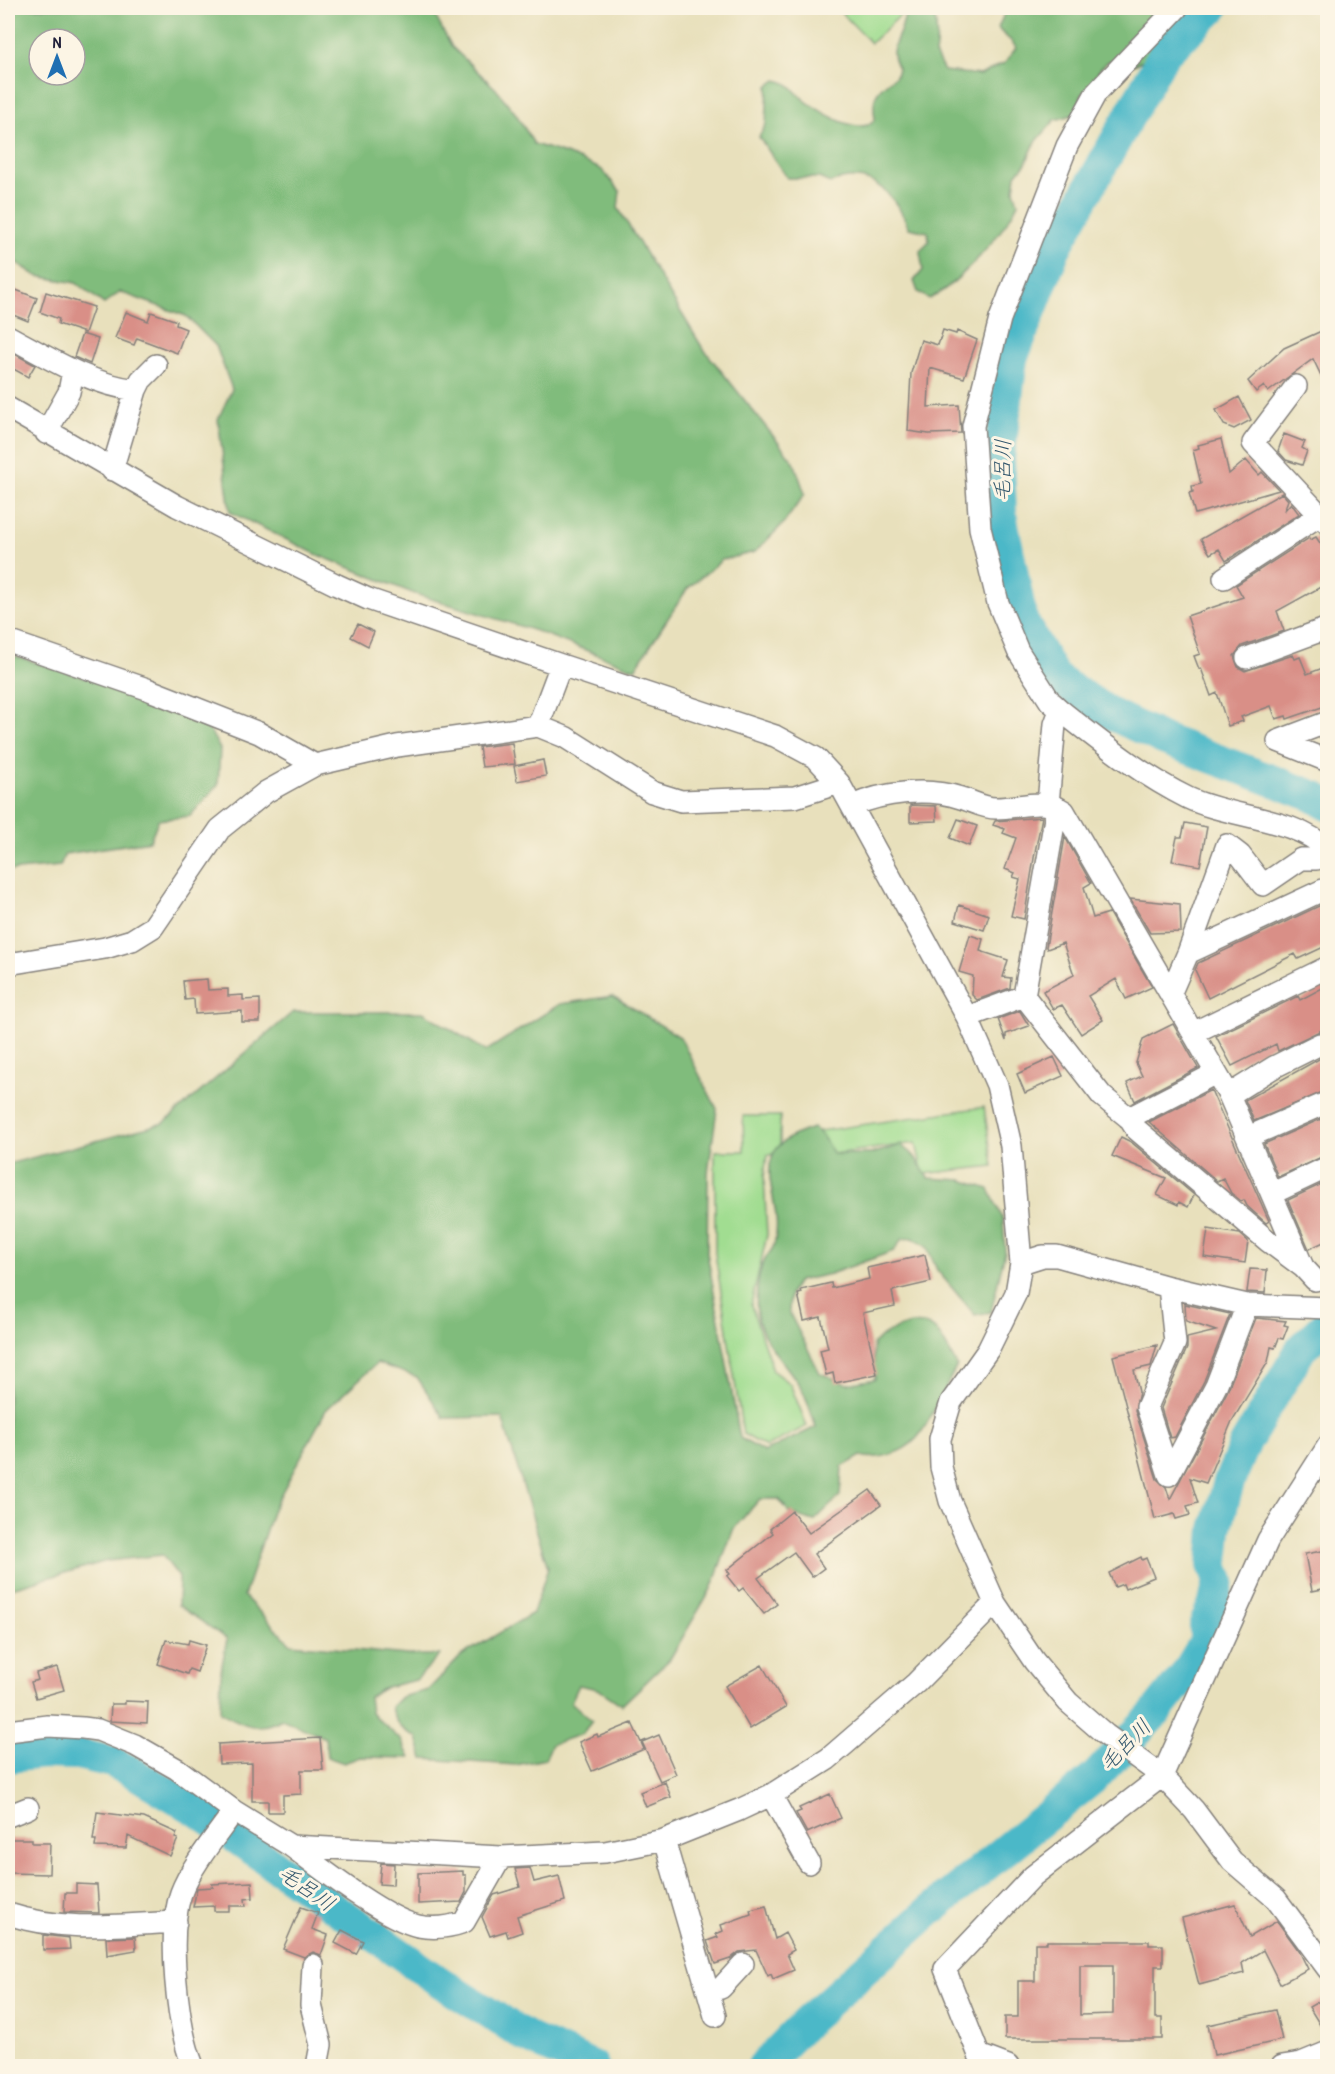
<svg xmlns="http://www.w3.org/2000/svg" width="1335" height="2074" font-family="'Patrick Hand','Klee One',sans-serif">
  <rect width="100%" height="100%" fill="#fcf5e5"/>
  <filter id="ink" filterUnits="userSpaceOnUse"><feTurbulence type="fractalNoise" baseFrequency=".0167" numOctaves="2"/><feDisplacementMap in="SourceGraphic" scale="12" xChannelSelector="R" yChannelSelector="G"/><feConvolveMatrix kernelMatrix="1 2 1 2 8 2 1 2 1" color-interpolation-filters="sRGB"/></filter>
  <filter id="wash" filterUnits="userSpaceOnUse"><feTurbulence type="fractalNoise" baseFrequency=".008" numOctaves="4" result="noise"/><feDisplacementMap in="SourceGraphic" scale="24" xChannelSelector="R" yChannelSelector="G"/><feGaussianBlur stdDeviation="1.35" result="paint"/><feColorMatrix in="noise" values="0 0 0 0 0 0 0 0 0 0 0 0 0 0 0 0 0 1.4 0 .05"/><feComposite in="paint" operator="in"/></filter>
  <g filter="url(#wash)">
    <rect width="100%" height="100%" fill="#e8e0bc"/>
    <!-- green -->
    <path fill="#a1dd91" stroke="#628066" stroke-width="1.5" d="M837 8H908L871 43Z
      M984 1107 993 1166 923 1174 916 1143 818 1156 812 1132Z
      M743 1116H780V1154L767 1155 764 1177 767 1235 751 1305 773 1371 790 1384 807 1426 766 1447 743 1434 715 1253V1151H744Z"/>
    <!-- forest -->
    <path fill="#80bc7b" stroke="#516f5b" stroke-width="1.5" fill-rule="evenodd" d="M8 8H377L388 13 433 12 452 47 496 89 516 114 534 144 566 154 601 169 620 191 618 208 702 347 794 462 805 494 784 523 755 552 722 560 687 589 635 669 536 631 415 594 318 555 230 512 218 419 232 389 216 346 186 316 120 292 104 304 76 283 37 276 8 257ZM39 39H75V75H39Z
      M910 8H930L934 12C937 27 938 39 935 54L944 71 980 75 1005 63 1016 48C1012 39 1004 37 998 28L1005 12 1013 8H1188C1180 24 1151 62 1132 65 1125 66 1116 63 1109 61 1095 70 1093 86 1081 96V103L1076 114 1055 120 1035 143 1026 163 1016 175 1014 190 1018 203C1003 234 960 283 929 299L918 292 914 281 923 270 920 251 929 241 928 232 909 228C894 193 870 166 830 183L819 178H787L759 137 766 124 768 86 776 80C780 81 786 82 789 85 793 87 795 92 799 95 812 108 862 140 875 119 871 95 877 89 896 76L898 68C887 50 897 43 902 26 904 18 905 14 910 8Z
      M8 654 116 687 209 729 220 749 218 785 190 816 158 820 150 841 65 854 60 866 8 871Z
      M613 996 680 1037 717 1109 708 1173 707 1253 740 1438 764 1452 816 1427C811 1414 808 1399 801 1388 788 1365 768 1350 759 1323 754 1307 757 1281 762 1265 764 1257 772 1252 774 1245 788 1198 736 1150 813 1128L821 1134 834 1154H871L901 1145 915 1157 928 1178 962 1180 989 1189 1003 1219 1005 1252 991 1312 975 1315 937 1270 927 1247 913 1238 902 1239 894 1251 830 1274 798 1281 790 1294 789 1312 820 1373 847 1384 875 1379 873 1343C888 1331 921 1312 938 1333 945 1342 951 1355 957 1366 947 1383 928 1427 916 1439 903 1453 878 1461 861 1456L842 1467 840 1496 814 1521 791 1514 779 1499H760L734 1528 711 1589 670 1659 622 1705 598 1689 579 1685 571 1702 592 1721 582 1734 552 1744 545 1759 516 1765 423 1759 417 1737C402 1730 394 1723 391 1707L401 1697 428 1690 462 1655 533 1613 548 1568 502 1417 444 1418 417 1377 377 1363 326 1410 273 1509 244 1596 291 1644 407 1655H440L416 1680 386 1687 369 1697 371 1713 401 1740 410 1758 360 1757 344 1763 327 1757 325 1738 282 1719C256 1733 244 1725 220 1712L221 1671 227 1639 178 1605 179 1577 162 1555 107 1561 8 1589V1164L164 1123 293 1012H423L486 1051 560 1004Z"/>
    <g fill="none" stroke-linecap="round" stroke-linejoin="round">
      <!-- river -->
      <path stroke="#4cb8c8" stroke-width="32" d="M1213 8 1164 54 1055 249 1012 359 999 458 1001 515 1022 620 1055 678 1113 715 1163 739 1313 796 1328 805
        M8 1757 43 1753 77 1754 112 1762 136 1774 196 1810 440 1982 530 2039 593 2066
        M763 2066 806 2022 930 1911 1095 1777 1154 1714 1185 1675 1205 1642V1624L1214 1603 1219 1581 1213 1565 1216 1529 1229 1482 1245 1444 1301 1349 1328 1323"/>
    </g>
    <g id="blocks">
      <!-- building -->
      <path fill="#d98f87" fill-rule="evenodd" d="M8 287 37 298 28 321 8 313Z
        M46 292 94 307 85 333 58 324 59 319 40 312Z
        M126 312 148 321 151 312 177 321 176 325 186 329 177 353 137 338 134 345 115 338Z
        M1328 328V390L1313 359 1268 392 1264 386 1256 392 1248 381 1284 348Z
        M943 330 956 334 957 331 977 340 964 378 930 368 928 407 959 405 961 433 929 434 908 431 911 373 921 340 938 345Z
        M82 334 98 339 90 364 74 357Z
        M13 353 35 365 28 377 8 366Z
        M1239 397 1251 420 1234 429 1224 425 1216 410Z
        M1284 434 1305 442 1302 448 1307 451 1302 465 1286 460 1278 451Z
        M1221 439 1229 474 1246 460 1259 475 1262 472 1279 490 1195 514 1189 493 1193 492 1192 486 1201 484 1193 450 1199 448 1198 445Z
        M1282 493 1288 500 1284 511 1291 503 1299 514 1226 561 1219 549 1210 554 1201 539Z
        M1316 537 1328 555V583L1277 611 1284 631 1242 646 1234 656 1238 667 1245 671 1293 655 1295 659 1300 657 1307 674 1328 666V705L1287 719 1286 716 1276 719 1271 706 1241 717 1243 721 1228 726 1217 693 1211 696 1201 668 1199 669 1194 656 1200 654 1187 616 1243 597 1236 585 1309 538 1310 540Z
        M358 624 374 632 368 646 351 637Z
        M512 743 515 764 482 767 479 747Z
        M543 760 546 776 517 781 514 766Z
        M910 805 936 806 937 821 910 822Z
        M1042 817 1035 852 1024 919 1011 916 1020 879 1013 877 1015 873 1005 869 1016 838 1003 833 1005 829 993 825 995 821Z
        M958 819 977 826 969 846 950 838Z
        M1185 823 1207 827 1200 866 1172 861 1177 837H1182Z
        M1065 837 1091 883 1084 887 1093 918 1109 913 1152 987 1126 999 1116 979 1088 996 1103 1020 1081 1034 1062 1005 1053 1009 1043 991 1074 975 1063 943 1047 949 1046 947Z
        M1130 899 1180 904 1181 932 1150 933Z
        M959 905 989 915 984 930 955 921Z
        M1319 906 1328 909V945L1298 959 1295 954 1208 998 1195 970 1198 963Z
        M970 935 983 939 980 951 1008 960 1003 977 1011 978 1010 988 977 1000 972 995 973 976 959 972Z
        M207 979 208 990 228 989V996L243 995V1000L260 999V1022H242V1011L195 1014 194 999 185 1000 183 981Z
        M1328 985V1027L1278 1051 1276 1044 1232 1066 1216 1036 1298 996 1300 1000Z
        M1020 1011 1029 1026 1006 1034V1041L998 1019Z
        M1173 1024 1198 1068 1135 1101 1127 1083 1142 1076 1136 1063 1143 1039Z
        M1328 1054V1090L1254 1121 1245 1100Z
        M1054 1057 1063 1076 1025 1093 1017 1074Z
        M1211 1090 1269 1221 1266 1223 1247 1206 1244 1200 1241 1201 1231 1193 1223 1178 1217 1181 1149 1122Z
        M1328 1116V1154L1278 1177 1264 1144Z
        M1121 1137 1131 1142 1194 1195 1188 1207 1179 1202 1178 1205 1157 1195 1166 1178 1112 1156Z
        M1328 1181V1240L1309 1249 1288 1200Z
        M1208 1229 1240 1234 1248 1241 1245 1263 1204 1257Z
        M925 1255 931 1282 892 1291 895 1306 863 1313 877 1374 835 1383 833 1373 826 1375 820 1350 828 1348 821 1317 804 1321 798 1294 802 1293 801 1290 831 1283 832 1288 869 1279 867 1268Z
        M1250 1269 1267 1270 1265 1293 1247 1292Z
        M1185 1304 1230 1314 1204 1381 1175 1437 1170 1438 1161 1408 1187 1348V1338L1216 1331 1186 1321Z
        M1256 1318 1286 1321 1284 1325 1288 1326 1283 1339 1279 1338 1275 1348 1271 1347 1268 1362 1232 1421 1206 1483 1190 1478 1198 1503 1187 1506 1190 1515 1176 1519 1174 1514 1155 1519 1113 1356 1157 1345 1151 1366 1134 1370 1139 1392 1135 1410 1157 1479 1166 1487 1170 1499 1227 1392Z
        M870 1490 881 1505 814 1554 824 1568 812 1577 794 1552 758 1578 777 1604 764 1614 743 1588 739 1591 727 1576 730 1574 727 1570 773 1533 770 1529 792 1511 809 1533Z
        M1328 1550V1588L1312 1591 1305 1554Z
        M1141 1557 1142 1560 1146 1558 1154 1577 1125 1589 1123 1584 1115 1587 1109 1573Z
        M166 1640 188 1644 189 1640 206 1645 197 1672 189 1669 187 1674 158 1664Z
        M762 1665 786 1707 750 1729 725 1686Z
        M57 1667 64 1690 36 1698 31 1682 38 1680 36 1673Z
        M125 1701 148 1702 147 1723 110 1721 111 1704H125Z
        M632 1723 644 1749 592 1771 579 1742 597 1734 598 1737Z
        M659 1735 676 1774 660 1781 642 1742Z
        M320 1738 323 1770H301V1794L283 1795V1812H268V1801H252V1763L219 1764 218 1744Z
        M665 1782 671 1797 646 1807 640 1792Z
        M830 1794 841 1818 807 1833 796 1813 801 1811 799 1808Z
        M97 1812 144 1818 177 1833 175 1838 178 1839 170 1856 128 1836 126 1848 95 1847 96 1840H93Z
        M8 1839H32V1843H50L49 1874 8 1873Z
        M381 1863 394 1864 393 1885 379 1884Z
        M530 1868 534 1882 559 1876 565 1901 517 1916 522 1932 508 1937 506 1931 490 1936 482 1917 494 1895 520 1887 515 1869Z
        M463 1871V1875H466V1892L461 1902 418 1904V1873Z
        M252 1882 253 1898 245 1899 246 1906H229V1911H214V1906L193 1907 197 1888 213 1887 212 1884Z
        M76 1884 97 1885 99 1913 64 1912 65 1893H76Z
        M1235 1904 1250 1937 1277 1921 1299 1951 1308 1969 1280 1984 1263 1950 1242 1963 1244 1973 1199 1985 1182 1918Z
        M766 1906 775 1939 785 1933 794 1950 787 1954 794 1970 773 1979 771 1974 768 1976 756 1950 739 1952 730 1959 715 1964 707 1941 718 1937 716 1934 723 1931 721 1925 751 1914 750 1910Z
        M301 1907 318 1913 312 1929 328 1935 321 1955 313 1952 304 1957 283 1949Z
        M342 1930 363 1941 356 1954 335 1943Z
        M43 1935 69 1938 70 1949 43 1950Z
        M135 1937 136 1950 107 1955 106 1938Z
        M1047 1941H1149V1945H1163V1966H1155V2018H1162V2039H1005V2017H1018V1981H1035V1943H1047ZM1080 1965H1113V2014L1080 2015Z
        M1328 1996V2038L1309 2007Z
        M1275 2010 1282 2040 1214 2055 1208 2025Z"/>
    </g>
  </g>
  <g filter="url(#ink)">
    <use href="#blocks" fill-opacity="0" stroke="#85817c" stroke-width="1.5"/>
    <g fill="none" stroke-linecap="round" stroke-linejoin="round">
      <defs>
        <path id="minor" d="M8 336C49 358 89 384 136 390L141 380 156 365
          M1296 386 1253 443 1328 524
          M8 408 177 506 337 585 368 599 561 665 775 736 816 758 839 783 967 1017 997 1085 1011 1146 1021 1263 1016 1293 988 1350 951 1402 940 1439 941 1467 950 1501 995 1603 1034 1661 1068 1702 1106 1735 1162 1776 1194 1810 1232 1861 1276 1899 1328 1969
          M46 433 69 392 73 371
          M112 470 136 390
          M1224 578 1320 515
          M8 641 147 689 259 733 315 765
          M1247 658 1328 628
          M1060 710C1101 742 1141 775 1188 798 1230 818 1295 817 1328 850
          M538 726 561 665
          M1278 741 1328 761
          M1278 741 1328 722
          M1048 804 1055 724 1060 710 1050 701 1018 651 998 603 980 528 973 426 1000 319 1067 146 1096 93 1177 8
          M852 806C883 792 928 787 961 798 974 802 983 808 996 808 1020 808 1042 797 1064 811L1229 1095 1303 1267 1315 1280
          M1057 807 1024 996 1102 1096 1129 1118 1136 1129 1268 1241 1303 1267
          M1322 845 1316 859H1301L1263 885 1240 855 1227 845 1188 953 1323 890 1328 897
          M8 964 105 948 132 940 153 927 220 829 266 792 315 765 397 746 538 726 565 737 652 792 681 801 795 797 839 783
          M1171 992 1188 953
          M967 1017 1024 996
          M1195 1032 1328 967
          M1229 1095 1274 1067 1320 1044
          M1129 1118 1216 1073
          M1248 1137 1328 1102
          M1273 1193 1328 1167
          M1021 1263 1043 1256H1057L1169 1287 1247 1305 1328 1308
          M1169 1287 1175 1343 1147 1407 1169 1475 1216 1386 1247 1305
          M8 1731 48 1726 83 1728 98 1730 135 1745 177 1769 234 1811 291 1846 501 1857 605 1852 664 1840 739 1810 771 1795 828 1759 916 1683 995 1603
          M771 1795 809 1863
          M8 1816 28 1808
          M664 1840 715 2016
          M291 1846C319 1867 385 1919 418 1926 433 1929 450 1927 464 1922L501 1857
          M8 1914C63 1932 118 1925 176 1922
          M313 1965 311 2005 321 2045 317 2066
          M708 1991 721 1988 743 1964
          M193 2066C177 2026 167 1934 181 1893 191 1866 217 1835 234 1811
          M1008 2066 979 2055 945 1969 1033 1876 1162 1776 1268 1540 1328 1446
          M1282 2066 1301 2063 1328 2052"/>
      </defs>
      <!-- minor casing -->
      <use href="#minor" stroke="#85817c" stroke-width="24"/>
      <!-- minor -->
      <use href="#minor" stroke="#fff" stroke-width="21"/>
    </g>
  </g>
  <g text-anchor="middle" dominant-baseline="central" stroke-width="6" stroke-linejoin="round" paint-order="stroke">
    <!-- water labels -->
    <g font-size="21" font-style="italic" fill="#31566c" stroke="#fcf5e5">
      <text transform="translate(1002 470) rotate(-89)">毛呂川</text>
      <text transform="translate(1125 1745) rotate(-46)">毛呂川</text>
      <text transform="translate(307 1888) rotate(35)">毛呂川</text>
    </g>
  </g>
  <!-- margin -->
  <rect width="1335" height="2074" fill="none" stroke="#fcf5e5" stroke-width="30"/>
  <!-- north arrow -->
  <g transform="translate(57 57)"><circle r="28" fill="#fcf5e5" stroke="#a5a1a1" stroke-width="1.5"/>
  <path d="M0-4.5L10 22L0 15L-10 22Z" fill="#1f6fb2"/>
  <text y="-9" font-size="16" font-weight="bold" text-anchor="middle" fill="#22223b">N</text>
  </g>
</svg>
